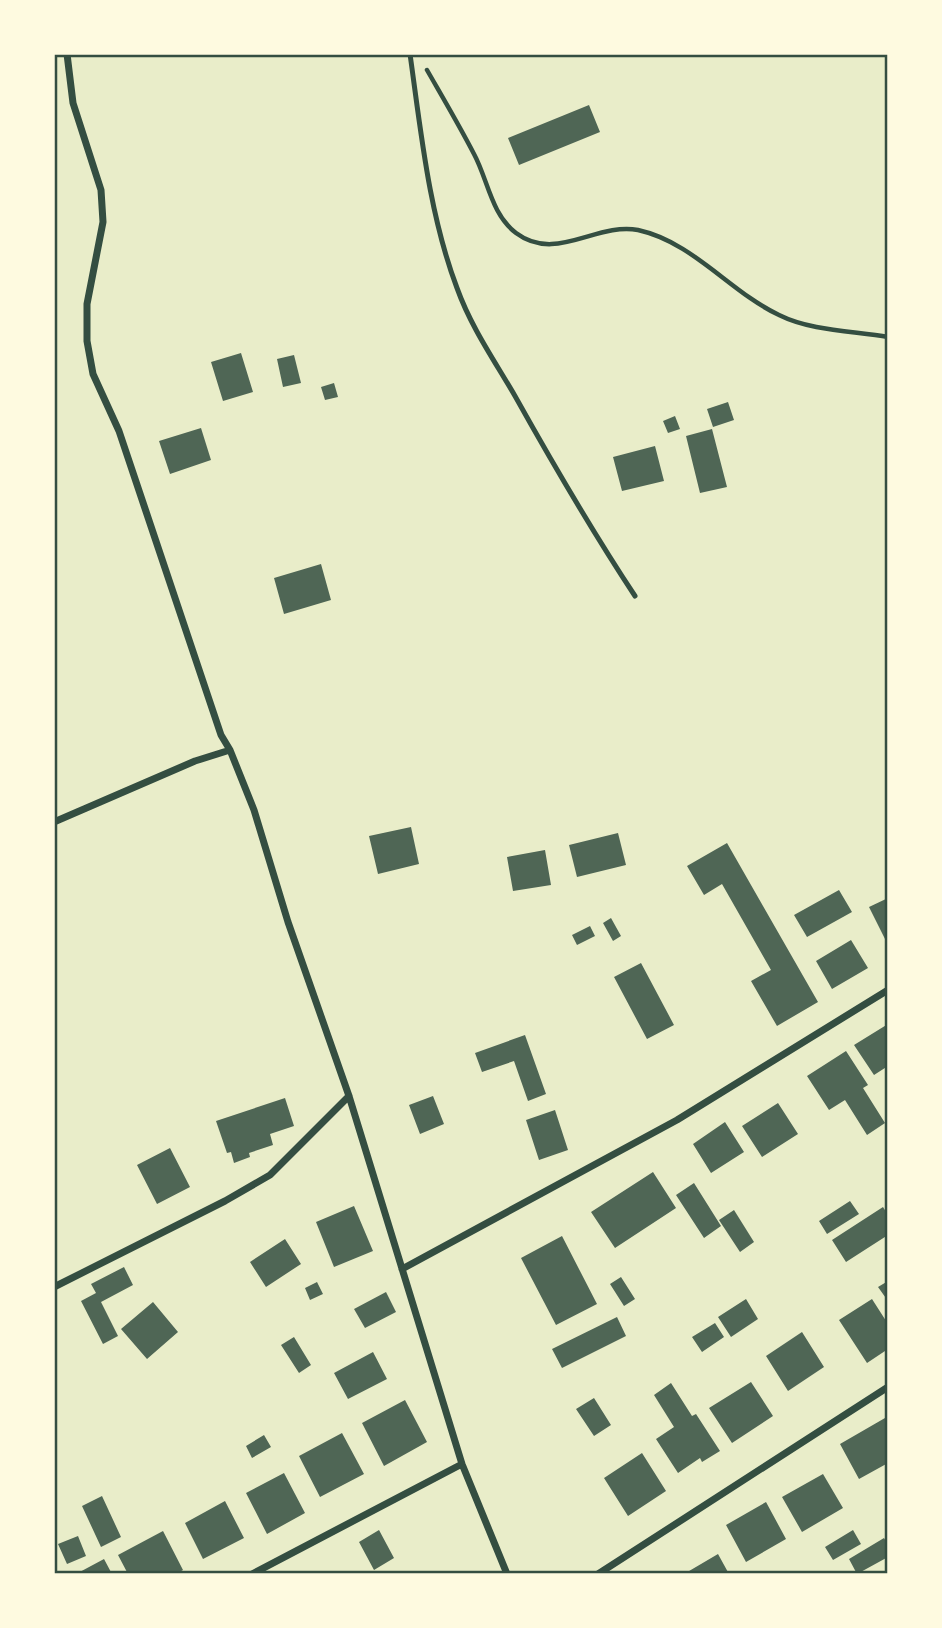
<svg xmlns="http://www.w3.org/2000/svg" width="942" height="1628" font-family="'Exo 2',sans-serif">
  <rect width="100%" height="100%" fill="#e9edc9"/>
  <!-- building -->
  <path fill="#4f6655" d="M589 105 600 132 519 165 508 138Z
    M241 353 253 392 223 401 211 362Z
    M294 355 301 383 283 387 277 359Z
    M334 383 338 397 325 400 321 387Z
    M728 402 734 420 713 427 707 409Z
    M675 416 680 429 668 433 663 421Z
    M201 428 211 460 170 474 159 441Z
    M712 429 727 487 700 493 686 436Z
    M655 446 664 481 622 491 613 457Z
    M321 564 331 600 284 614 274 578Z
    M411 827 419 864 378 874 369 836Z
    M618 833 626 865 577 877 569 845Z
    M727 843 818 1002 777 1026 751 981 771 970 722 884 704 895 687 866Z
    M545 850 551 885 513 891 507 857Z
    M839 890 852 912 807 937 794 915Z
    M888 898V945L869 907Z
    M611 918 621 936 613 941 603 923Z
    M590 926 595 936 577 945 572 935Z
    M851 940 868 968 832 989 816 961Z
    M641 963 674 1025 647 1039 614 977Z
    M888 1024V1066L874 1075 854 1045Z
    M525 1035 546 1094 528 1101 514 1061 482 1072 475 1053Z
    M846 1051 868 1085 863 1088 885 1123 867 1135 845 1100 829 1110 807 1076Z
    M433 1096 444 1124 420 1134 409 1105Z
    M285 1098 294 1126 270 1134 273 1145 249 1153 250 1157 234 1163 231 1152 227 1153 216 1121Z
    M778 1103 798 1134 762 1157 742 1126Z
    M555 1110 568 1150 539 1160 526 1120Z
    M725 1122 744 1152 711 1173 693 1144Z
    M170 1148 190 1187 157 1204 137 1165Z
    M653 1172 676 1208 615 1248 591 1212Z
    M694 1183 721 1226 704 1238 676 1195Z
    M850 1201 859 1214 827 1234 819 1221Z
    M354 1206 373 1251 334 1267 316 1222Z
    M883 1207 888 1215V1235L846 1262 832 1240Z
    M734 1210 754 1242 740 1252 719 1220Z
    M562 1236 597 1304 556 1325 521 1258Z
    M285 1239 301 1264 266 1287 250 1262Z
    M124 1267 133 1285 101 1302 118 1336 103 1344 81 1301 96 1293 91 1284Z
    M621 1277 635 1299 624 1306 610 1284Z
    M888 1281V1301L878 1287Z
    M317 1282 323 1294 310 1300 305 1288Z
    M386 1292 396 1312 365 1328 354 1309Z
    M746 1299 758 1319 731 1337 718 1317Z
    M872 1299 888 1324V1349L867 1363 839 1320Z
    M153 1302 178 1332 147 1359 121 1329Z
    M617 1317 626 1336 562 1368 552 1349Z
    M715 1323 724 1337 702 1352 692 1337Z
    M802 1332 824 1367 788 1391 766 1356Z
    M294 1337 311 1365 299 1373 281 1345Z
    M373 1352 387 1379 348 1399 334 1373Z
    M751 1382 773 1416 732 1443 709 1408Z
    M671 1383 692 1416 696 1414 720 1451 702 1462 700 1458 678 1473 656 1439 674 1427 654 1395Z
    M594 1398 611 1425 594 1436 576 1409Z
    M405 1400 427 1442 384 1466 362 1423Z
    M885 1418 888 1424V1463L859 1479 840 1444Z
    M342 1433 364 1474 320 1497 299 1456Z
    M264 1435 271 1447 252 1458 246 1446Z
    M642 1453 666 1491 628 1516 604 1478Z
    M284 1473 305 1513 267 1534 246 1493Z
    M823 1474 843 1508 802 1532 782 1497Z
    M102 1496 121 1537 101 1547 82 1506Z
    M225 1501 244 1538 203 1559 185 1523Z
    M766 1502 786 1539 746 1562 726 1525Z
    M379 1530 394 1558 374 1570 359 1542Z
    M853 1530 861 1544 833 1560 825 1547Z
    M163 1531 183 1570 176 1574H128L118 1555Z
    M78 1536 86 1556 67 1564 58 1544Z
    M884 1538 888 1545V1557L857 1574 849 1559Z
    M718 1554 729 1574H684Z
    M104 1559 112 1574H76Z"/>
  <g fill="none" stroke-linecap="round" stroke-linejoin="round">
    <!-- path -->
    <path stroke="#344e41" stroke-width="4.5" d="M427 70C443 98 459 125 474 154 488 180 491 214 516 233 556 263 596 222 638 230 693 242 730 292 779 315 811 331 853 331 888 337"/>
    <!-- service -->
    <path stroke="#344e41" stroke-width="5" d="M410 54C421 132 429 214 457 288 471 327 494 360 515 396 553 464 592 531 635 596"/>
    <!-- minor -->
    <path stroke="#344e41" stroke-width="7" d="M67 54 73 103 101 190 103 222 87 304V341L93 374 119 431 221 735 230 750 254 810 288 922 349 1096 462 1464 507 1574
      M54 822 195 761 230 750
      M402 1269 677 1120 888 990
      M54 1287 225 1201 270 1175 349 1096
      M252 1574 462 1464
      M598 1574 888 1387"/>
  </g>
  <!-- border -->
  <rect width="942" height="1628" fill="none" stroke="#fefae0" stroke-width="112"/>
  <rect x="56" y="56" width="830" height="1516" fill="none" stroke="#344e41" stroke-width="2.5"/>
</svg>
